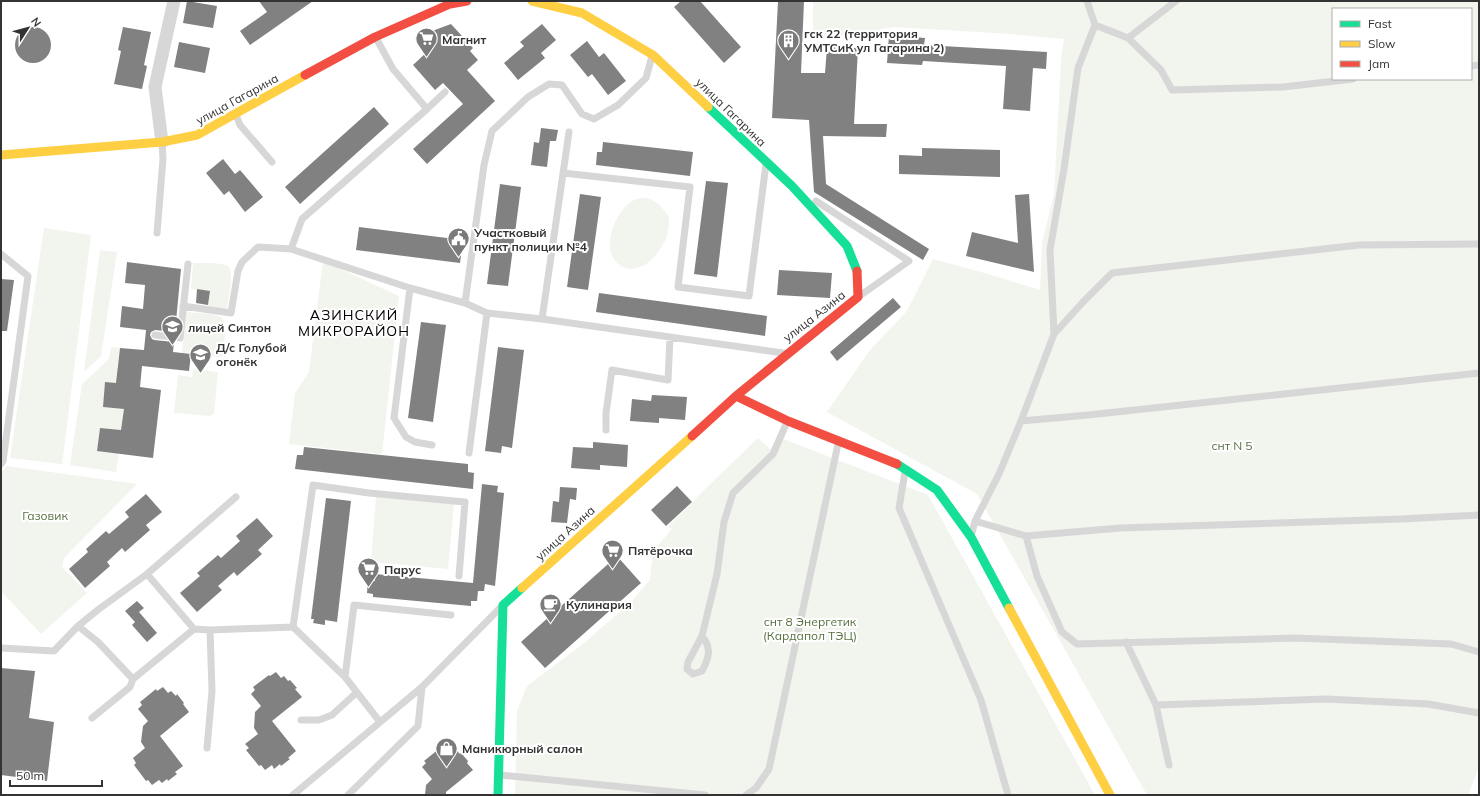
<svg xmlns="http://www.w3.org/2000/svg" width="1480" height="796" font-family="Mulish,sans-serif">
  <rect width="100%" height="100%" fill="#fff"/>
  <!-- green -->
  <path fill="#f1f5ed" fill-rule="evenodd" d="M813 1H1479V767L1468 795H1147L977 494 827 412 870 350 907 311 933 259 988 274 1040 290 1042 243 1054 194 1061 61 1064 39 1011 34 894 27 813 40ZM1333 9H1471V79H1333Z
    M645 198C657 200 662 207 669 217 669 235 666 242 655 256 649 263 644 266 635 268 630 270 625 268 621 266 598 252 615 208 636 199 639 198 642 198 645 198Z
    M44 228 91 235 62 464 10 458Z
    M100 250 117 252 101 356 84 372Z
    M323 261 399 296 382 454 289 444 295 393 309 372Z
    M193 263C201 263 221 262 228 266 235 271 228 300 227 309L208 306 210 291 191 289Z
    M186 312C194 313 215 313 221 317 229 322 223 348 222 357L182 353Z
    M111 347 120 348 117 368 134 370 129 385 105 382 103 407 124 409 121 430 100 428 97 450 119 453 116 472 70 465 82 384 109 359Z
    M193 369 218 372 214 414 210 416 174 413 178 375 192 377Z
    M778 437 928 495 1095 795H515L517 711 527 686 583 644 632 601 650 580 653 551 672 529 668 527 699 495 758 438 771 450Z
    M7 466 137 484 64 558 62 567 87 593 41 634 1 591V472Z
    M376 497 454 504 448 569 371 562Z"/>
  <!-- building -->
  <path fill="#818181" d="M187 1 217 6 213 28 183 23Z
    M259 1H313L250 45 240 31 267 12Z
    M681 1H700L741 47 724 63 674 7Z
    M778 1H804L801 73H825L827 47 858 48 854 124H887L886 137 823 136 826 184 929 249 923 260 814 192 809 120 772 118Z
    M451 24 473 48 470 51 478 60 467 70 495 101 427 164 413 149 463 104 443 83 435 90 413 65 428 51 416 37Z
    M542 24 556 40 541 53 545 58 518 80 504 63 524 46 520 42Z
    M15 45a18 18 0 1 1 36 0a18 18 0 1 1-36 0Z
    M123 27 151 32 144 65 147 66 142 89 114 84 121 51 118 50Z
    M889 35 925 38 924 45 1047 52 1046 69 1033 68 1030 111 1003 109 1006 66 923 61 922 65 887 63Z
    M587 41 599 57 604 53 626 81 608 95 592 74 588 77 570 55Z
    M179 42 210 48 205 73 174 67Z
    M374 107 389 124 300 204 285 187Z
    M541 128 558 130 556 141H550L547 167 531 165 534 142 539 143Z
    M603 142 693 152 690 176 596 165 597 152H602Z
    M922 148 1000 150V177L899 174V155L922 156Z
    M223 159 235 174 240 170 263 197 245 212 229 191 224 195 206 173Z
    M706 181 728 183 717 277 694 274Z
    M500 184 521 187 508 286 487 284Z
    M580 194 601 197 588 290 567 287Z
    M1029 194 1034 272 966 256 972 232 1018 243 1015 195Z
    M359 227 463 240 460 263 356 250Z
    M127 262 181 269 175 332 155 330 151 332 150 335 152 339 154 340 174 342 173 352 191 354 189 371 142 366 140 387 161 390 153 458 97 451 100 428 121 430 124 409 103 407 105 382 116 383 120 348 144 350 146 330 120 327 122 306 143 309 145 285 125 283Z
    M779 270 832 273 830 298 777 295Z
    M1 279 14 280 7 331H1Z
    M197 289 210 291 208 305 196 303Z
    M599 293 767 316 765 336 596 312Z
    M893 298 901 307 837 361 830 352Z
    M421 322 446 325 433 422 408 418Z
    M498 347 524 350 512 448 502 446 501 453 485 451Z
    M652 395 687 397 685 420 659 418V423L630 421 632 399 651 401Z
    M593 442 628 445 627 467 600 465V470L571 468 573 447 593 448Z
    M304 447 468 464V472L474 473 473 489 295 469 297 455H303Z
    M482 484 498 486 497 492 504 493 495 586 485 584 484 591H478L477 601H471V606L373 597V594L367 593 368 580 375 581V574L473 583Z
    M677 486 692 502 666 526 651 510Z
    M560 487 577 488 576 500 570 499 567 523 551 522 553 501 559 502Z
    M146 494 162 512 146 525 150 530 125 552 122 548 107 562 110 566 85 588 69 569 88 552 86 549 106 531 109 534 129 517 125 512Z
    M326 498 351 501 337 622 325 620V625L313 623 314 619H311Z
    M257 518 273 536 258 550 262 554 237 576 234 572 218 586 222 590 197 612 180 593 200 576 197 573 218 555 221 558 240 541 236 536Z
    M617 556 641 583 545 668 521 642Z
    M137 601 144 608 139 612 157 633 147 642 132 625 135 622 125 611Z
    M1 668 35 671 29 718 54 722 47 781 1 775Z
    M276 672 281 678 284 676 288 681 290 680 297 688 295 689 302 697 272 721 296 751 288 758 290 759 281 766 280 764 274 769 272 765 265 770 261 765 259 766 246 750 249 748 245 744 258 734 254 728 255 712 261 706 251 694 255 690 253 687 269 675 270 676Z
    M163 687 168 693 171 691 176 696 177 694 184 703 183 704 189 712 160 736 183 766 175 772 177 774 168 781 167 779 162 783 159 780 152 785 148 780 146 781 134 765 136 763 133 758 145 748 141 742 143 726 148 721 138 709 142 705 140 702 156 689 157 691Z
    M447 745 452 752 455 749 460 754 461 753 468 761 467 763 473 770 446 792V795H425L426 785 432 779 422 767 426 763 424 761 440 748 441 750Z"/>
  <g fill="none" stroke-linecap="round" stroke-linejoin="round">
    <!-- lane -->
    <path stroke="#d7d7d7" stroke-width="7" d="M1095 25 1128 38 1161 70 1172 90 1283 87 1353 79
      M1128 38 1176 1
      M1471 66 1479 65
      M427 109 445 92
      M236 115 240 125 272 162
      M563 173 690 187 678 287 749 296 766 164
      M816 201 909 261 861 295
      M157 233 163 159 162 142
      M291 249 302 219 427 109 393 69 376 38
      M1 254 28 276 3 461 1 464
      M410 288 394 418 406 437 415 442 432 445
      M465 303 487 313 542 319 569 132
      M183 306 231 313 238 271 242 262 258 247 291 249 410 288 465 303 484 165 492 131 528 97 549 84 562 85 582 114 594 119 618 105 646 78 652 56
      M542 319 783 353
      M1054 334 1050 250 1064 169 1078 68 1095 25 1087 1
      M155 335 180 338 188 264
      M1021 421 1088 415 1479 373
      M606 430V413L612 370 668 380 670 338
      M469 453 487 313
      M905 472 899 508 981 700 1008 795
      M975 521 1026 536 1120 528 1401 519 1479 515
      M972 533 975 521 999 474 1021 421 1054 334 1083 302 1112 273 1359 245 1479 244
      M1026 536 1037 576 1062 632 1077 644 1295 638 1451 644 1479 652
      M147 574 194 629
      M78 626 98 642 133 679
      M702 636C712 648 709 658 702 671L693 674 687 669 688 662 702 636 717 574 724 522 733 493 773 454 787 422
      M1126 642 1156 705 1169 765
      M1 648 54 651 78 626 99 609 147 574 236 497
      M345 677 354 605 451 615
      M1156 705 1326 699 1428 704 1479 713
      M92 718 130 687 133 679 194 629 210 630 293 627
      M301 720H319L332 715 356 693
      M380 722 345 677 293 627 313 485 369 493 465 502 459 576
      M207 748 212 691 210 630
      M500 775 705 795
      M293 795 422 687 500 608
      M348 795 418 726 422 687
      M746 795 756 788 769 769 838 444"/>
    <!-- street -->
    <path stroke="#d7d7d7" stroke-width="13" d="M162 142 155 87 174 1"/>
    <!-- fast -->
    <path stroke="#16e098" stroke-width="9" d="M708 107 792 186 847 246 857 271
      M897 464 937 490 971 537 1009 608
      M498 795 503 605 522 588"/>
    <!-- slow -->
    <path stroke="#ffcf43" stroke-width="9" d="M532 1 582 13 653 55 708 107
      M1 155 162 142 197 135 305 75
      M522 588 692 436
      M1009 608 1110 795"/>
    <!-- jam -->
    <path stroke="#f24e42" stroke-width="9" d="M305 75 375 37 450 4 467 1
      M736 396 788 421 897 464
      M692 436 736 396 858 297 857 271"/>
  </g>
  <!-- icons -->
  <defs>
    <symbol id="supermarket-pin" viewBox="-11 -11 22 30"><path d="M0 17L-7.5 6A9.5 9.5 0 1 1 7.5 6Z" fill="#7a7a7a" stroke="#fff"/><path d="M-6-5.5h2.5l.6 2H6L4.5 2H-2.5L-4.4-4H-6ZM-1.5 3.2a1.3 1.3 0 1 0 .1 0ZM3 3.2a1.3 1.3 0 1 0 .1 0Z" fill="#fff"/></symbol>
    <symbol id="building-pin" viewBox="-11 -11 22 30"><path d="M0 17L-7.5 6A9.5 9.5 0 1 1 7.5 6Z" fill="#7a7a7a" stroke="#fff"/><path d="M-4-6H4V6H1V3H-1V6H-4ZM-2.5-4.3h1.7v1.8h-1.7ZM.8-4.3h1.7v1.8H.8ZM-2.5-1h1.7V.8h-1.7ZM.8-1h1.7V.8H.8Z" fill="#fff"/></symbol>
    <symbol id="civic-pin" viewBox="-11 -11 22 30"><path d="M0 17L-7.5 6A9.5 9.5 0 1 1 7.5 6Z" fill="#7a7a7a" stroke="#fff"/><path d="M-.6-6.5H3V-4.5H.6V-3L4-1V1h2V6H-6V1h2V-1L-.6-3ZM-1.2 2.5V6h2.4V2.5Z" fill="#fff"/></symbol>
    <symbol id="school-pin" viewBox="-11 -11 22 30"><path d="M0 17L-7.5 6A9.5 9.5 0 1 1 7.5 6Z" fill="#7a7a7a" stroke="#fff"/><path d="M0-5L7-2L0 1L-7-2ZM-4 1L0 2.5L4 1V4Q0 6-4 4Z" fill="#fff"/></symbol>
    <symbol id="cafe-pin" viewBox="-11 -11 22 30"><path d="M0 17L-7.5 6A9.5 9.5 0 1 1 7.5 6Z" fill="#7a7a7a" stroke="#fff"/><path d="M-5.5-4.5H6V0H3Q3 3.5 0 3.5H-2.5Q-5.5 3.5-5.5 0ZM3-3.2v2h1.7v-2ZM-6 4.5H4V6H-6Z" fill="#fff"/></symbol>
    <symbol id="shop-pin" viewBox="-11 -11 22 30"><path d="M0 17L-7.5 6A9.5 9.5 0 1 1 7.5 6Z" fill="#7a7a7a" stroke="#fff"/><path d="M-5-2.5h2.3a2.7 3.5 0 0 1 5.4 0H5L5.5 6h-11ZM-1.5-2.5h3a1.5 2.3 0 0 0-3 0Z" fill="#fff"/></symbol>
  </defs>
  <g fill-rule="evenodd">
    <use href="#supermarket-pin" x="414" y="26" width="25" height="34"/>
    <use href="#building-pin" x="776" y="28" width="25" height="34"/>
    <use href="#civic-pin" x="446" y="226" width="25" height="34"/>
    <use href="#school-pin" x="160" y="314" width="25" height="34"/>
    <use href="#school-pin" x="188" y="342" width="25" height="34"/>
    <use href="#supermarket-pin" x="600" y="538" width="25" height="34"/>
    <use href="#supermarket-pin" x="356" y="556" width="25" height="34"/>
    <use href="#cafe-pin" x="538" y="592" width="25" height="34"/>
    <use href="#shop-pin" x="434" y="736" width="25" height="34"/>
  </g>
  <g text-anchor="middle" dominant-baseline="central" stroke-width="4" stroke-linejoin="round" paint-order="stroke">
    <!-- poi labels -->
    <g font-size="12" font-weight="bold" fill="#333" stroke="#fff" text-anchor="start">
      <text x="804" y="33">гск 22 (территория<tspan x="804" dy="14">УМТСиК ул Гагарина 2)</tspan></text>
      <text x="442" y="39">Магнит</text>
      <text x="474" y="232">Участковый<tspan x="474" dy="14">пункт полиции №4</tspan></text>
      <text x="188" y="327">лицей Синтон</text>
      <text x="216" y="347">Д/с Голубой<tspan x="216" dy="14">огонёк</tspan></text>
      <text x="628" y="550">Пятёрочка</text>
      <text x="384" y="569">Парус</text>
      <text x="566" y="604">Кулинария</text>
      <text x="462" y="748">Маникюрный салон</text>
    </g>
    <!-- street labels -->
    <g font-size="12" fill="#333" stroke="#fff">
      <text transform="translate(237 99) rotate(-29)">улица Гагарина</text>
      <text transform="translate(731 112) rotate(44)">улица Гагарина</text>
      <text transform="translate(814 316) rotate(-38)">улица Азина</text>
      <text transform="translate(565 533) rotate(-42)">улица Азина</text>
    </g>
    <!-- park labels -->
    <g font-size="12" fill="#56703f" stroke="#fff">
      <text x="1232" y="445">снт N 5</text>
      <text x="45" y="515">Газовик</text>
      <text x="810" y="621">снт 8 Энергетик<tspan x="810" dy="14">(Кардапол ТЭЦ)</tspan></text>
    </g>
    <!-- quarter labels -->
    <g font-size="14" letter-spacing="1" fill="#000" stroke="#fff">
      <text x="354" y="315">АЗИНСКИЙ<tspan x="354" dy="16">МИКРОРАЙОН</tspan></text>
    </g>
  </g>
  <!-- border -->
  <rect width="1480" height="796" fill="none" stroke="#333333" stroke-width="4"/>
  <!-- legend -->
  <rect x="1332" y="8" width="140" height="72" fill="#ffffff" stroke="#adadad"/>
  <rect x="1340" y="21" width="20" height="6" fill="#16e098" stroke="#adadad"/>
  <text x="1368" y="28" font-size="12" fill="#333333">Fast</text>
  <rect x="1340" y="41" width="20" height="6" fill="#ffcf43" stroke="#adadad"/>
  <text x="1368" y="48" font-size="12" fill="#333333">Slow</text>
  <rect x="1340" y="61" width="20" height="6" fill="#f24e42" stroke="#adadad"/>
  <text x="1368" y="68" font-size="12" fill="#333333">Jam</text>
  <!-- north arrow -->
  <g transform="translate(28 28) rotate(54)" stroke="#ffffff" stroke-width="3" paint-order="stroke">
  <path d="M0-3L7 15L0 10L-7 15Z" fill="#333333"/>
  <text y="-6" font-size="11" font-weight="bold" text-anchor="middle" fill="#333333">N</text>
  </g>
  <!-- scale -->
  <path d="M10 780v6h92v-6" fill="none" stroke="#333333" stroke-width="2"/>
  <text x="16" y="780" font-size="12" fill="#333333" stroke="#ffffff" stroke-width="3" paint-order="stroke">50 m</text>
</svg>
